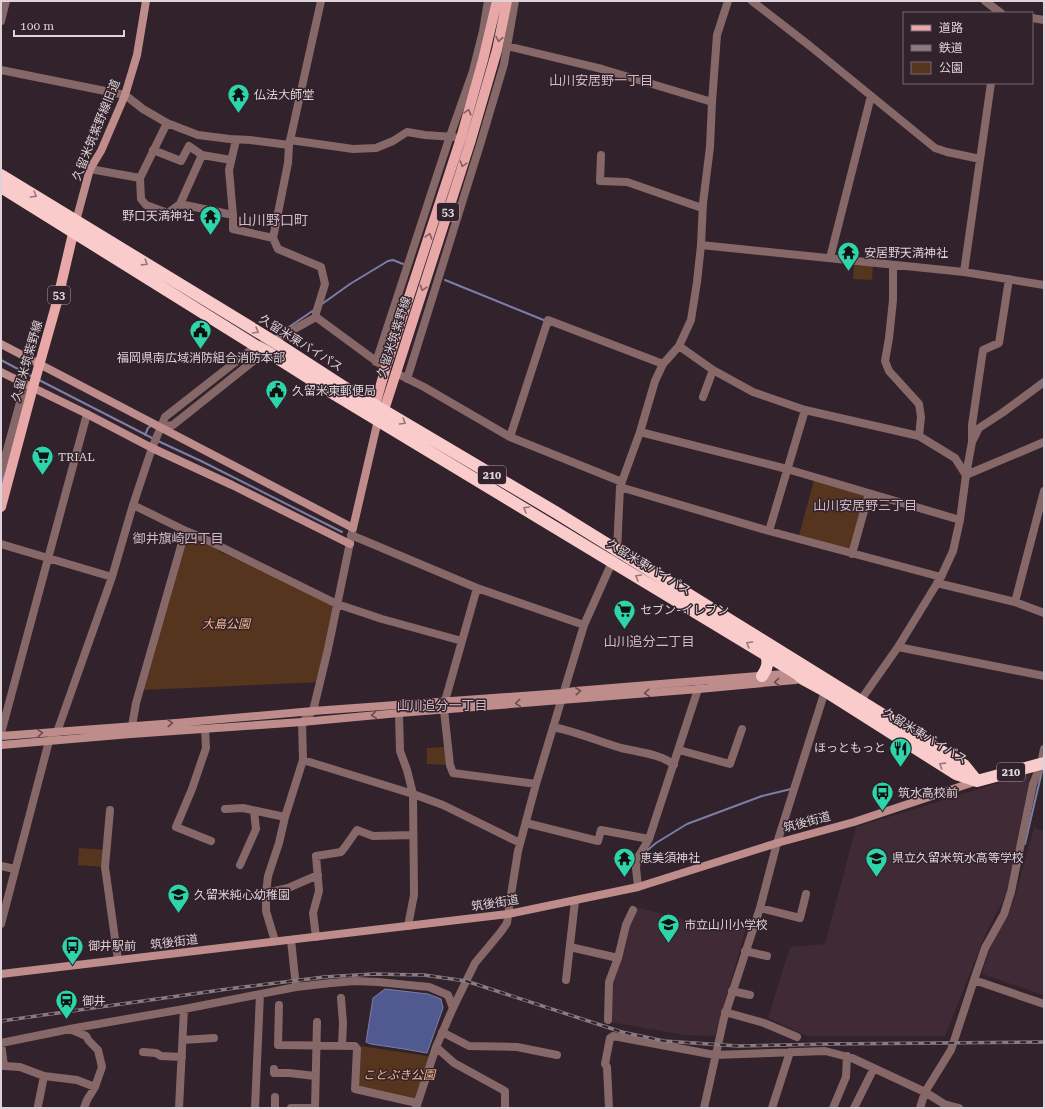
<svg xmlns="http://www.w3.org/2000/svg" width="1045" height="1109" font-family="'Roboto Serif','Noto Sans JP',serif">
  <rect width="100%" height="100%" fill="#32222b"/>
  <!-- built -->
  <path fill="#402a36" d="M1031 773 1006 895 987 931 945 1036H807L768 1018 790 947 825 944 856 827Z
    M1034 827 1044 832V995L982 974 988 952 1013 903Z
    M635 907 708 926 710 920 714 924 720 926 746 929 715 1036 685 1035 610 1022 609 982Z"/>
  <!-- green -->
  <path fill="#56351e" d="M854 261 873 263 872 280 853 279Z
    M815 477 869 493 852 554 798 539Z
    M186 531 201 537 220 552 337 604 321 682 141 690Z
    M443 747H448L450 765 427 764V748Z
    M79 848 107 850 105 867 78 865Z
    M361 1046 433 1057 417 1103 355 1089 357 1049Z"/>
  <!-- water -->
  <path fill="#505990" stroke="#7b7ea6" d="M385 989 428 994 441 999 443 1008 427 1053 404 1049 371 1044 366 1042 373 998Z"/>
  <g fill="none" stroke-linecap="round" stroke-linejoin="round">
    <!-- stream -->
    <path stroke="#7b7ea6" stroke-width="2" d="M445 280 546 321
      M322 304 350 284 388 261 393 260 403 264
      M283 331 314 310
      M1 360 33 377
      M39 380 154 439
      M145 435 148 428 151 426
      M158 441 201 461 342 532
      M1 485 4 473
      M1025 844 1042 771
      M644 853 656 843 687 824 762 796 791 789"/>
    <!-- street -->
    <path stroke="#876868" stroke-width="8" d="M752 1 810 46 935 148 947 152 980 159
      M985 1 1001 13
      M1032 18 1044 20
      M1 21 6 1
      M507 46 602 69 712 102
      M1 70 125 95 143 109 167 123 198 135 230 139 250 140 289 145
      M236 140 229 170 233 215V229L273 238
      M290 140 353 149 376 148 393 141 407 132 425 135 454 137
      M153 150 181 161 189 146 202 155 180 204 168 213 146 205 141 199 140 178 167 123
      M202 155 231 160
      M601 155 600 181 627 182 702 208
      M90 169 140 178
      M180 204 233 215
      M701 245 964 272 1044 285
      M830 258 871 96
      M893 265V300L889 338 885 361 889 371 919 404 921 417 919 436
      M964 272 991 83
      M316 317V313L325 284 321 267 278 249 273 238 288 163 289 145 321 1
      M316 317 380 364
      M679 346 713 370 753 392 805 410 919 436 955 458 966 475
      M376 362 450 136 473 71 483 31 488 1
      M396 373 424 387 510 437 622 482
      M407 379 480 145 504 64 515 1
      M703 397 713 370
      M161 427 173 425 266 351
      M640 432 787 469 960 520
      M510 437 548 320 663 364
      M973 440 979 428 1002 413 1044 382
      M1 472 25 384
      M966 475 1044 442
      M620 487 769 531 941 577
      M133 505 186 531 201 537 337 604 382 619 462 641
      M769 531 805 410
      M351 535 477 588 584 625
      M1 544 112 577
      M852 554 869 493
      M937 583 1015 602 1044 613
      M477 588 445 701 444 710 450 765 453 773 536 784
      M1015 602 1044 491
      M898 647 1044 676
      M858 704 898 647 941 577 953 551 960 520 966 475 972 442V425L983 350 999 343 1009 279
      M399 713 400 751 407 770 413 794 414 895 408 926
      M132 726 136 703 181 546 186 531
      M553 727C577 732 598 741 621 748 638 752 661 754 674 765
      M205 729 206 748 192 789 176 827 211 841
      M1 733 87 414
      M679 750 730 764 742 729
      M303 760 413 794 443 805 520 843
      M225 809 243 808 285 817
      M110 810 105 867 118 960
      M526 823 598 841 601 830 649 839
      M240 865 256 829 254 811
      M1 866 15 869
      M638 887 636 868 637 859 649 839 700 683
      M266 893 288 888 318 875
      M760 908 800 918 806 894
      M1 924 49 741 57 732 112 577 133 505 152 448 165 417 256 346 273 341 316 317
      M316 937 313 913 319 891 316 856 341 852 345 847 357 830 373 836 413 835
      M291 940 296 987
      M275 941 266 911V893L268 876 279 843 285 817 303 760 302 722 313 711 328 649 353 528
      M570 947 618 958 609 982 608 1020
      M745 951 767 956
      M618 958 626 925 633 910
      M566 980 575 901
      M974 980 1044 1004
      M732 991 750 995
      M341 998 343 1023 342 1045
      M279 1005 278 1045 355 1046 357 1049 355 1089 417 1103
      M725 1012 764 1023 797 1037
      M70 1029 86 1036 89 1041 98 1050 102 1067 95 1087 87 1100 84 1108
      M442 1032 469 1046 517 1047 557 1055
      M183 1040 214 1038
      M1 1043 75 1028 184 1009 296 987 331 983 355 981 378 982 429 987 448 995 453 1008
      M1 1043 4 1066 20 1067 44 1076
      M436 1047 454 1063 505 1091V1108
      M143 1052 156 1053 161 1056 182 1057
      M274 1069V1073H289L315 1076
      M38 1106 44 1076 77 1080 95 1087
      M179 1108 184 1009
      M255 1108 260 994
      M275 1108V1097
      M291 1108H315L317 1022
      M416 1108 436 1047 453 1008 475 963 500 933 507 923 510 901 518 851 536 784 584 625 617 551 620 487 640 432 655 381 663 364 679 346 691 320 697 282 701 245 703 203 710 147 712 102 717 35 728 1
      M609 1108 607 1067 605 1064 610 1038 613 1036 715 1055 825 1051 852 1058 925 1092 944 1104 959 1108
      M704 1108 724 1018 760 908 777 843 825 691
      M772 1108 790 1052
      M833 1108 846 1077 847 1056
      M854 1108 874 1068
      M920 1108 925 1092 951 1050 974 980 985 948 1004 914 1011 892 1033 784 1041 764 1044 749"/>
    <!-- secondary -->
    <path stroke="#bd8c8b" stroke-width="8" d="M76 221 90 169 101 151 125 95 137 55 146 1
      M1 344 353 528 378 420
      M1 372 87 414 152 448 232 485 350 544
      M1 736 176 723 313 711 563 693 575 691 796 673
      M1 745 131 734 302 722 399 713 699 689 795 680 804 678
      M1 974 508 914 638 887 777 843 854 822 977 781"/>
    <!-- primary -->
    <path stroke="#e7a8a7" stroke-width="10" d="M376 412 375 405 386 367 461 138 483 60 497 1
      M381 416 384 410 396 373 470 143 497 50 507 1
      M1 507 33 387 57 302 75 225"/>
    <!-- highway -->
    <path stroke="#f9cbca" stroke-width="12" d="M1 175 273 341 344 387 557 513 964 765 977 781
      M1 187 256 346 266 351 334 394 796 673 803 679 825 691 956 774 977 781
      M762 676C767 669 769 663 766 655
      M977 781 1044 763"/>
    <defs>
      <path id="rail" d="M1 1021 235 988 324 977 373 974 424 975 466 981 622 1032 664 1041 738 1046 828 1044 1044 1042"/>
    </defs>
    <!-- rail casing -->
    <use href="#rail" stroke="#897b82" stroke-width="3.5"/>
    <!-- rail -->
    <use href="#rail" stroke="#32222b" stroke-width="2" stroke-dasharray="6" stroke-linecap="butt"/>
  </g>
  <!-- one-way arrows -->
  <defs><path id="oneway-chevron" d="M-2-3.5L2.5 0L-2 3.5" fill="none" stroke-width="1.6" stroke-linecap="round" stroke-linejoin="round"/></defs>
  <g stroke="#835e63">
    <use href="#oneway-chevron" transform="translate(499 39) rotate(101)"/>
    <use href="#oneway-chevron" transform="translate(468 112) rotate(-74)"/>
    <use href="#oneway-chevron" transform="translate(463 164) rotate(108)"/>
    <use href="#oneway-chevron" transform="translate(429 236) rotate(-72)"/>
    <use href="#oneway-chevron" transform="translate(423 288) rotate(108)"/>
  </g>
  <g stroke="#96767a">
    <use href="#oneway-chevron" transform="translate(34 195) rotate(31)"/>
    <use href="#oneway-chevron" transform="translate(145 263) rotate(32)"/>
    <use href="#oneway-chevron" transform="translate(256 331) rotate(31)"/>
    <use href="#oneway-chevron" transform="translate(403 422) rotate(31)"/>
    <use href="#oneway-chevron" transform="translate(526 509) rotate(-149)"/>
    <use href="#oneway-chevron" transform="translate(638 577) rotate(-149)"/>
    <use href="#oneway-chevron" transform="translate(749 644) rotate(-149)"/>
    <use href="#oneway-chevron" transform="translate(942 765) rotate(-148)"/>
  </g>
  <g stroke="#6a4c51">
    <use href="#oneway-chevron" transform="translate(777 682) rotate(175)"/>
    <use href="#oneway-chevron" transform="translate(578 691) rotate(-6)"/>
    <use href="#oneway-chevron" transform="translate(647 693) rotate(175)"/>
    <use href="#oneway-chevron" transform="translate(518 703) rotate(175)"/>
    <use href="#oneway-chevron" transform="translate(374 715) rotate(175)"/>
    <use href="#oneway-chevron" transform="translate(170 723) rotate(-4)"/>
    <use href="#oneway-chevron" transform="translate(40 733) rotate(-5)"/>
  </g>
  <!-- icons -->
  <defs>
    <symbol id="temple-pin" viewBox="-11 -11 22 30"><path d="M0 17L-7.5 6A9.5 9.5 0 1 1 7.5 6Z" fill="#2dd5ab" stroke="#32222b"/><path d="M0-6L5-2H3V0L6.5 2.5H4V6H1.5V3h-3V6H-4V2.5H-6.5L-3 0V-2H-5Z" fill="#111"/></symbol>
    <symbol id="civic-pin" viewBox="-11 -11 22 30"><path d="M0 17L-7.5 6A9.5 9.5 0 1 1 7.5 6Z" fill="#2dd5ab" stroke="#32222b"/><path d="M-.6-6.5H3V-4.5H.6V-3L4-1V1h2V6H-6V1h2V-1L-.6-3ZM-1.2 2.5V6h2.4V2.5Z" fill="#111"/></symbol>
    <symbol id="supermarket-pin" viewBox="-11 -11 22 30"><path d="M0 17L-7.5 6A9.5 9.5 0 1 1 7.5 6Z" fill="#2dd5ab" stroke="#32222b"/><path d="M-6-5.5h2.5l.6 2H6L4.5 2H-2.5L-4.4-4H-6ZM-1.5 3.2a1.3 1.3 0 1 0 .1 0ZM3 3.2a1.3 1.3 0 1 0 .1 0Z" fill="#111"/></symbol>
    <symbol id="restaurant-pin" viewBox="-11 -11 22 30"><path d="M0 17L-7.5 6A9.5 9.5 0 1 1 7.5 6Z" fill="#2dd5ab" stroke="#32222b"/><path d="M-5-6h1v4h1v-4h1v4h1v-4h1v5L-1.5 .5V6h-2V.5L-5-1ZM5-6V6H3V1.5H1.5Q1.5-4 5-6Z" fill="#111"/></symbol>
    <symbol id="bus-pin" viewBox="-11 -11 22 30"><path d="M0 17L-7.5 6A9.5 9.5 0 1 1 7.5 6Z" fill="#2dd5ab" stroke="#32222b"/><path d="M-5-6H5V4H4V6H2V4H-2V6H-4V4H-5ZM-3.5-4V0h7V-4ZM-3.5 1.2v1.5H-2V1.2ZM2 1.2v1.5H3.5V1.2Z" fill="#111"/></symbol>
    <symbol id="school-pin" viewBox="-11 -11 22 30"><path d="M0 17L-7.5 6A9.5 9.5 0 1 1 7.5 6Z" fill="#2dd5ab" stroke="#32222b"/><path d="M0-5L7-2L0 1L-7-2ZM-4 1L0 2.5L4 1V4Q0 6-4 4Z" fill="#111"/></symbol>
    <symbol id="station-pin" viewBox="-11 -11 22 30"><path d="M0 17L-7.5 6A9.5 9.5 0 1 1 7.5 6Z" fill="#2dd5ab" stroke="#32222b"/><path d="M-3-6H3Q5-6 5-4V2Q5 4 3 4L4.5 6H3L1.5 4h-3L-3 6H-4.5L-3 4Q-5 4-5 2V-4Q-5-6-3-6ZM-3.5-4v3h7v-3ZM-3.5 1v1.5H-2V1ZM2 1v1.5H3.5V1Z" fill="#111"/></symbol>
  </defs>
  <g fill-rule="evenodd">
    <use href="#temple-pin" x="226" y="82" width="25" height="34"/>
    <use href="#temple-pin" x="198" y="204" width="25" height="34"/>
    <use href="#temple-pin" x="836" y="240" width="25" height="34"/>
    <use href="#civic-pin" x="188" y="318" width="25" height="34"/>
    <use href="#civic-pin" x="264" y="378" width="25" height="34"/>
    <use href="#supermarket-pin" x="30" y="444" width="25" height="34"/>
    <use href="#supermarket-pin" x="612" y="598" width="25" height="34"/>
    <use href="#restaurant-pin" x="888" y="736" width="25" height="34"/>
    <use href="#bus-pin" x="870" y="780" width="25" height="34"/>
    <use href="#temple-pin" x="612" y="846" width="25" height="34"/>
    <use href="#school-pin" x="864" y="846" width="25" height="34"/>
    <use href="#school-pin" x="166" y="882" width="25" height="34"/>
    <use href="#school-pin" x="656" y="912" width="25" height="34"/>
    <use href="#bus-pin" x="60" y="934" width="25" height="34"/>
    <use href="#station-pin" x="54" y="988" width="25" height="34"/>
  </g>
  <g text-anchor="middle" dominant-baseline="central" stroke-width="3" stroke-linejoin="round" paint-order="stroke">
    <!-- shield labels -->
    <g fill="#32222b" stroke="#aa9ea4" stroke-width="1">
      <rect x="437" y="203" width="22" height="18" rx="3"/>
      <rect x="48" y="286" width="22" height="18" rx="3"/>
      <rect x="478" y="466" width="28" height="18" rx="3"/>
      <rect x="997" y="763" width="28" height="18" rx="3"/>
    </g>
    <g font-size="11" font-weight="bold" fill="#ded3d8">
      <text x="448" y="212">53</text>
      <text x="59" y="295">53</text>
      <text x="492" y="475">210</text>
      <text x="1011" y="772">210</text>
    </g>
    <!-- poi labels -->
    <g font-size="12" fill="#ded3d8" stroke="#32222b" text-anchor="start">
      <text x="254" y="95">仏法大師堂</text>
      <text x="194" y="216" text-anchor="end">野口天満神社</text>
      <text x="864" y="253">安居野天満神社</text>
      <text x="201" y="358" text-anchor="middle">福岡県南広域消防組合消防本部</text>
      <text x="292" y="391">久留米東郵便局</text>
      <text x="58" y="457">TRIAL</text>
      <text x="640" y="610">セブン-イレブン</text>
      <text x="886" y="748" text-anchor="end">ほっともっと</text>
      <text x="898" y="793">筑水高校前</text>
      <text x="640" y="858">恵美須神社</text>
      <text x="892" y="858">県立久留米筑水高等学校</text>
      <text x="194" y="895">久留米純心幼稚園</text>
      <text x="684" y="925">市立山川小学校</text>
      <text x="88" y="946">御井駅前</text>
      <text x="82" y="1001">御井</text>
    </g>
    <!-- street labels -->
    <g font-size="12" fill="#ded3d8" stroke="#32222b">
      <text transform="translate(96 130) rotate(-68)">久留米筑紫野線旧道</text>
      <text transform="translate(394 337) rotate(-72)">久留米筑紫野線</text>
      <text transform="translate(301 343) rotate(32)">久留米東バイパス</text>
      <text transform="translate(27 361) rotate(-74)">久留米筑紫野線</text>
      <text transform="translate(649 567) rotate(31)">久留米東バイパス</text>
      <text transform="translate(925 736) rotate(31)">久留米東バイパス</text>
      <text transform="translate(807 822) rotate(-15)">筑後街道</text>
      <text transform="translate(495 903) rotate(-9)">筑後街道</text>
      <text transform="translate(174 942) rotate(-7)">筑後街道</text>
    </g>
    <!-- park labels -->
    <g font-size="12" font-style="italic" fill="#fab98e" stroke="#32222b">
      <text x="226" y="624">大島公園</text>
      <text x="399" y="1075">ことぶき公園</text>
    </g>
    <!-- neighbourhood labels -->
    <g font-size="13" fill="#cfb9c4" stroke="#32222b">
      <text x="601" y="80">山川安居野一丁目</text>
      <text x="865" y="505">山川安居野三丁目</text>
      <text x="178" y="538">御井旗崎四丁目</text>
      <text x="649" y="641">山川追分二丁目</text>
      <text x="442" y="705">山川追分一丁目</text>
    </g>
    <!-- quarter labels -->
    <g font-size="14" fill="#cfb9c4" stroke="#32222b">
      <text x="273" y="220">山川野口町</text>
    </g>
  </g>
  <!-- border -->
  <rect width="1045" height="1109" fill="none" stroke="#ded3d8" stroke-width="4"/>
  <!-- legend -->
  <rect x="903" y="12" width="130" height="72" fill="#32222b" stroke="#776970"/>
  <rect x="911" y="25" width="20" height="6" fill="#e7a8a7" stroke="#776970"/>
  <text x="939" y="32" font-size="12" fill="#ded3d8">道路</text>
  <rect x="911" y="45" width="20" height="6" fill="#897b82" stroke="#776970"/>
  <text x="939" y="52" font-size="12" fill="#ded3d8">鉄道</text>
  <rect x="911" y="62" width="20" height="12" fill="#56351e" stroke="#776970"/>
  <text x="939" y="72" font-size="12" fill="#ded3d8">公園</text>
  <!-- scale -->
  <path d="M14 30v6h110v-6" fill="none" stroke="#ded3d8" stroke-width="2"/>
  <text x="20" y="30" font-size="12" fill="#ded3d8" stroke="#32222b" stroke-width="3" paint-order="stroke">100 m</text>
</svg>
